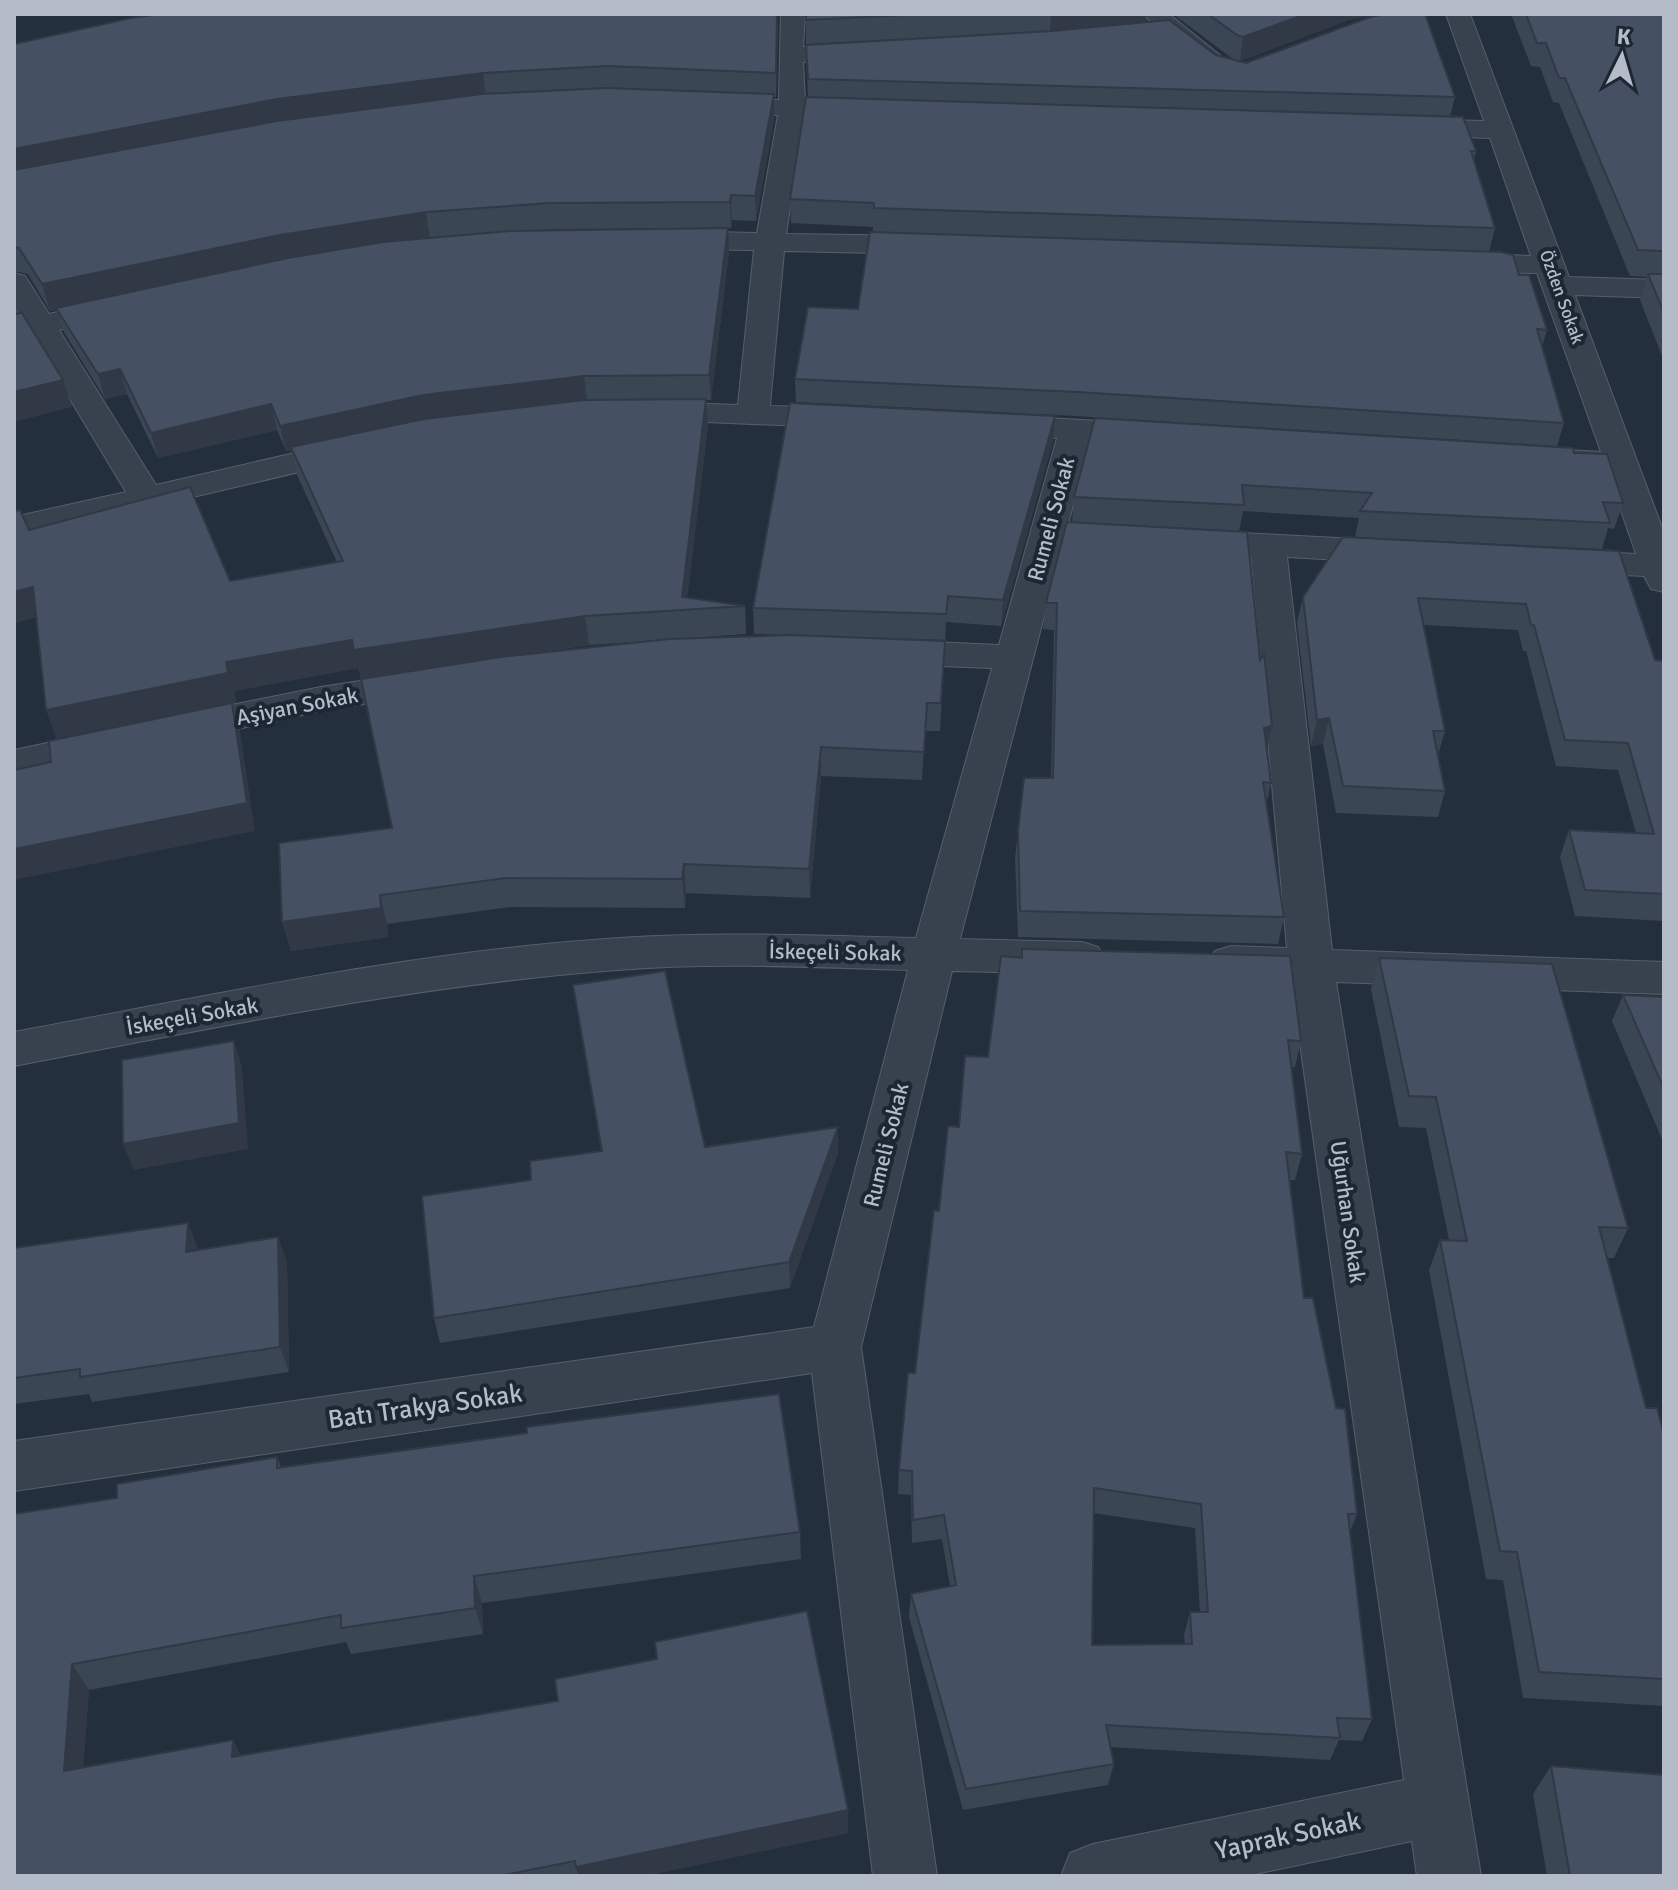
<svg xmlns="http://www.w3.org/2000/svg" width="1678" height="1890" font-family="Signika,sans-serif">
  <rect width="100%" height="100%" fill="#242f3e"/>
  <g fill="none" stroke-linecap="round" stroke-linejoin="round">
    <defs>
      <path id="minor" d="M781 14H805L803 47 866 44 875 46 878 51 875 56 866 58 803 62 805 101 864 104 873 106 877 112 873 118 864 120 804 117 786 234 927 236 937 239 942 245 937 251 927 254 784 251 770 406 848 408 860 411 864 418 860 425 848 428 636 419 632 412 636 405 648 402 738 405 754 250 668 249 658 246 654 240 658 234 668 231 757 233 778 115 713 112 704 110 700 104 704 98 713 96 779 100Z
        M1142 14H1169L1222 57 1218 62H1200Z
        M1446 14H1470L1569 277 1664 280V298L1575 295 1664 533V592L1651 589 1644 576 1564 572 1551 569 1546 561 1551 553 1564 550 1636 554 1608 473 1539 466 1534 459 1539 452 1551 449 1601 452 1537 273 1456 271 1446 268 1441 262 1446 256 1456 253 1531 256 1490 138 1409 135 1400 133 1396 127 1400 121 1409 119 1484 121Z
        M14 273 25 276 49 314 117 298 128 301 132 307 128 313 59 330 156 485 351 440 363 443 368 450 363 457 14 539V517L126 492 32 336 14 340V322L22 320 14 307Z
        M996 415 1151 424 1163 427 1168 434 1163 441 1151 444 1090 440 960 939 1082 942 1098 947 1104 958 1098 969 1082 974 952 971 861 1347 937 1876H873L812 1373 14 1491V1441L814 1327 908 970C811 967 714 962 617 970 414 985 214 1028 14 1066V1032C214 995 416 951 619 938 718 931 817 936 916 938L992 668 886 664 873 660 867 652 873 644 886 640 999 645 1057 438 984 432 980 425 984 418Z
        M1241 533 1396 541 1409 544 1414 552 1409 560 1396 563 1287 557 1332 950 1664 962V994L1336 982 1481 1876H1417L1412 1841 1246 1876H1061L1070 1853 1093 1844 1404 1780 1291 980 1231 978 1215 973 1209 962 1215 951 1231 946 1287 948 1251 555 1228 552 1223 544 1228 536Z
        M424 671 438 674 443 683 438 692 321 711 177 742 163 738 157 729 163 720 177 716 321 687Z
        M110 730 124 734 130 743 124 752 14 776V750Z"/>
    </defs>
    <!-- minor casing -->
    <use href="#minor" stroke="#565f6c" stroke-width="2"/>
    <!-- minor -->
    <use href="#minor" fill="#38414e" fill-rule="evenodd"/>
  </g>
  <!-- wall -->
  <path fill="#3b4654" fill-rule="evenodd" d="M161 14H778L776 97H774V119L756 221 732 220 731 228 552 229 527 231 729 252 711 400H706L708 426 687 597 745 606 746 634 690 638 789 635 754 634 753 608 1053 441 1001 626 946 622 945 640 807 636 945 641 940 731H925L922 780 821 776 810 898 686 893 685 908 510 907 387 924 388 937 291 951 282 922 392 828 460 664 361 678 358 668 234 691 236 702 56 738 36 617 14 623V502L17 511 29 530 230 581 337 562 297 475 291 450 286 451 277 430 158 458 127 394 105 399 64 332 57 309 50 311 28 274 14 271V44ZM650 641 515 656 589 645Z
    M806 14H1146L1145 22 1050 31 806 44Z
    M1173 14H1378L1349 20 1240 61 1233 59Z
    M1511 14H1664V361L1640 300 1647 277 1630 276 1559 103 1553 102 1540 67 1531 66Z
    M806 45 1216 55 1246 63 1455 97 1450 117 1476 151 1474 160 1495 228 1489 252 873 232V227L791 223 790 199 808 98Z
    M1519 275 1547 330 1542 346 1564 423 1557 446 1076 416 796 402 795 379 858 309Z
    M1574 453 1623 503 1614 529 1608 528 1602 549 1355 537 1359 518 1243 511 1239 531 1072 522 1074 497Z
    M1067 522 1267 750 1271 783 1266 804 1284 917 1278 944 1018 937 1015 858 1018 831 1051 778 1054 630 1043 629 1046 603Z
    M1619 551 1655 660 1664 661V921L1575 916 1560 857 1569 830 1636 833 1618 770 1556 766 1526 651H1523L1518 630 1424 625 1445 731 1438 755 1445 791 1438 817 1336 813 1323 744 1311 746 1297 623 1303 597Z
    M1022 949 1301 1041 1295 1067H1292L1302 1154 1295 1180H1289L1304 1298 1357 1514 1350 1532 1372 1719 1362 1741 1339 1740 1330 1760 1110 1747 1114 1764 1108 1785 963 1810 909 1617 911 1594 950 1586 942 1539 912 1543 911 1495 898 1494 899 1470 959 1127 988 1057 1021 957ZM1093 1513 1195 1528 1200 1612H1190L1184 1635 1185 1644 1092 1645Z
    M1379 958 1628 1228 1614 1258H1607L1646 1408 1664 1435V1706L1523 1698 1503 1580 1486 1579 1429 1270 1440 1240H1449L1426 1128 1399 1127 1371 989Z
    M573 985 705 1147 838 1153 790 1288 440 1343 434 1318 531 1180 601 1151Z
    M1623 995 1664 997V1144L1612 1021Z
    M278 1237 287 1263 289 1372 92 1402 89 1394 14 1404V1248H198V1250Z
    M527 1433 800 1532 801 1559 482 1603 483 1634 351 1654 346 1642 89 1690 83 1767 233 1740 241 1756 848 1833 645 1876H14L117 1498 277 1457 281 1467Z
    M1551 1766 1664 1876H1547L1533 1794Z"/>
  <!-- shaded-wall -->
  <path fill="#303945" d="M777 14H778L776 97V73Z
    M1051 14H1146L1145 22 1050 31Z
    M1306 14H1378L1349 20 1240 61 1243 37Z
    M483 73 486 97 14 176V149L277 99Z
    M774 94V119L756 221 755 196Z
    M731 195 732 220 731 228 730 202Z
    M426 212 430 238 286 261 50 311 42 284 280 235Z
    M728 228 729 252 711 400 709 375Z
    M120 369 127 394 105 399 98 374Z
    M584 376 587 401 428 420 286 451 280 426 423 395Z
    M63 380 72 407 14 422V392Z
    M706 399 708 426 686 610 682 597Z
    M271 404 277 430 158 458 151 433Z
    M1055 416 1053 441 1001 626 1003 600Z
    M33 587 43 615 14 623V592Z
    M585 616 589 645 361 678 358 668 234 691 236 702 56 738 46 710 226 662 352 640Z
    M232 703 240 732 255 831 14 880V849Z
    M1329 718 1323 744 1311 746 1317 720Z
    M1272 726 1266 753 1264 728Z
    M821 747V776L810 898 809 869Z
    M684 864 686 893 685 908 682 879Z
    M380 895 387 924 388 937 291 951 282 922Z
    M234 1041 242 1067 248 1149 134 1170 123 1144Z
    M838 1127V1153L790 1288 789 1262Z
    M188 1223 198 1248 197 1277 186 1252Z
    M278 1237 287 1263 289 1372 280 1347Z
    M474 1576 482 1603 483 1634 475 1608Z
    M72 1664 89 1690 81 1795 64 1771Z
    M233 1740 246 1765 232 1757Z
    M848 1810V1833L645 1876H578L576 1867Z"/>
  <!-- building -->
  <path fill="#455162" stroke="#303945" stroke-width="2" fill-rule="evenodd" d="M161 14H777L776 73 608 66 483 73 277 99 14 149V44L131 18Z
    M806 14H925L806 20Z
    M1208 14H1306L1243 37 1237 35Z
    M1386 14H1425L1455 97 808 79 806 45 1052 31 1169 20 1216 55 1246 63 1370 17Z
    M1526 14H1664V251L1638 250 1565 78H1559L1546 43H1537Z
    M607 88 774 94 755 196 731 195 730 202 550 203 426 212 280 235 42 284 19 248 14 247V170L277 121 482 94Z
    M806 97 1463 117 1476 151H1471L1495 228 874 208V203L790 199Z
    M728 228 709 375 584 376 423 395 280 426 271 404 151 433 120 369 98 374 56 308 288 258 383 242 511 231Z
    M870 232 1501 252 1513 255 1519 275H1529L1547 330 1537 329 1564 423 1078 392 795 379 808 307 858 309Z
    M1648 274H1664V313Z
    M22 313 63 380 14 392V314Z
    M706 399 682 597 745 606 585 616 354 650 352 640 226 662 228 673 46 710 33 587 14 592V511L20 510 29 530 190 487 230 581 343 561 291 447 424 419 584 400Z
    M790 403 1055 416 1003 600 948 596 946 614 753 608Z
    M1095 418 1573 448 1574 453 1607 454 1623 503 1603 502 1610 523 1360 511 1372 493 1242 485 1244 505 1074 497Z
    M1067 522 1247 532 1260 660 1264 654 1272 726 1264 728 1271 783 1263 782 1284 917 1020 911 1018 831 1024 778H1053L1057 603H1046Z
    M1343 537 1619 551 1655 660 1664 661V894L1585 890 1569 830 1654 834 1628 743 1565 740 1534 625H1531L1526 604 1418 598 1445 731H1433L1445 791 1343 786 1329 718 1317 720 1303 597Z
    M791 635 945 641 941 703H927L924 752 821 747 809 869 684 864 682 879 506 878 380 895 381 908 282 922 279 843 392 828 361 679 501 657 669 639Z
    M232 703 247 803 14 849V770L51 762 49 741Z
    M1022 949 1290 956 1301 1041 1288 1040 1302 1154 1286 1152 1304 1298H1313L1336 1408 1345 1409 1357 1514H1348L1372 1719 1337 1718 1340 1738 1106 1725 1114 1764 966 1789 911 1594 956 1585 944 1515 913 1520 912 1471 899 1470 908 1373H915L934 1210 939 1211 948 1126 959 1127 965 1056 988 1057 1001 956 1022 958ZM1094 1488 1201 1504 1208 1612H1190L1192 1644 1092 1645Z
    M1379 958 1552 964 1628 1228 1599 1227 1646 1408H1657L1664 1435V1679L1539 1672 1517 1552 1500 1551 1440 1240 1467 1241 1436 1097 1409 1096Z
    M665 971 705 1147 838 1127 789 1262 434 1318 422 1196 531 1180 530 1161 602 1151 573 985Z
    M1623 995 1664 997V1089Z
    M234 1041 239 1123 123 1144 122 1060Z
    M188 1223 186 1252 278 1237 280 1347 80 1377V1369L14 1378V1248Z
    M779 1394 800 1532 474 1576 475 1608 341 1628V1615L72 1664 64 1771 233 1740 232 1757 558 1701 555 1679 657 1659 655 1642 807 1611 848 1810 576 1867 575 1861 499 1876H14V1514L117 1498V1484L277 1457V1468L527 1433V1427Z
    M1551 1766 1664 1775V1876H1570Z"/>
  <g text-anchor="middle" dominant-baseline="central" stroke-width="8" stroke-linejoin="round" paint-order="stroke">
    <!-- far-street labels -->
    <g font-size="18" fill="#b4bcc9" stroke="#1d2633">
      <text transform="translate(1562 297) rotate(70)">Özden Sokak</text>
    </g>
    <!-- street labels -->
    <g font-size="22" fill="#b4bcc9" stroke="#1d2633">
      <text transform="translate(1051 519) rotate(-75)">Rumeli Sokak</text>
      <text transform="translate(297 706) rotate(-11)">Aşiyan Sokak</text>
      <text transform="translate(835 952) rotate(1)">İskeçeli Sokak</text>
      <text transform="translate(192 1016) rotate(-10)">İskeçeli Sokak</text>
      <text transform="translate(886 1145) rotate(-76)">Rumeli Sokak</text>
      <text transform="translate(1348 1212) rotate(82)">Uğurhan Sokak</text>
    </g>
    <!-- near-street labels -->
    <g font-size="26" fill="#b4bcc9" stroke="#1d2633">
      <text transform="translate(425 1407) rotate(-8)">Batı Trakya Sokak</text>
      <text transform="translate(1288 1836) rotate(-12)">Yaprak Sokak</text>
    </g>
  </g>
  <!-- border -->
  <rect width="1678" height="1890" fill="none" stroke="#b4bcc9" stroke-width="32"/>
  <!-- north arrow -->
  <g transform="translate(1622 56) rotate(5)" stroke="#1d2633" stroke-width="6" paint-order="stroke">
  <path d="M0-6L14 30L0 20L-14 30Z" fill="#b4bcc9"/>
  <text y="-12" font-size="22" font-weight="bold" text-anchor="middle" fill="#b4bcc9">K</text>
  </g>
</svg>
